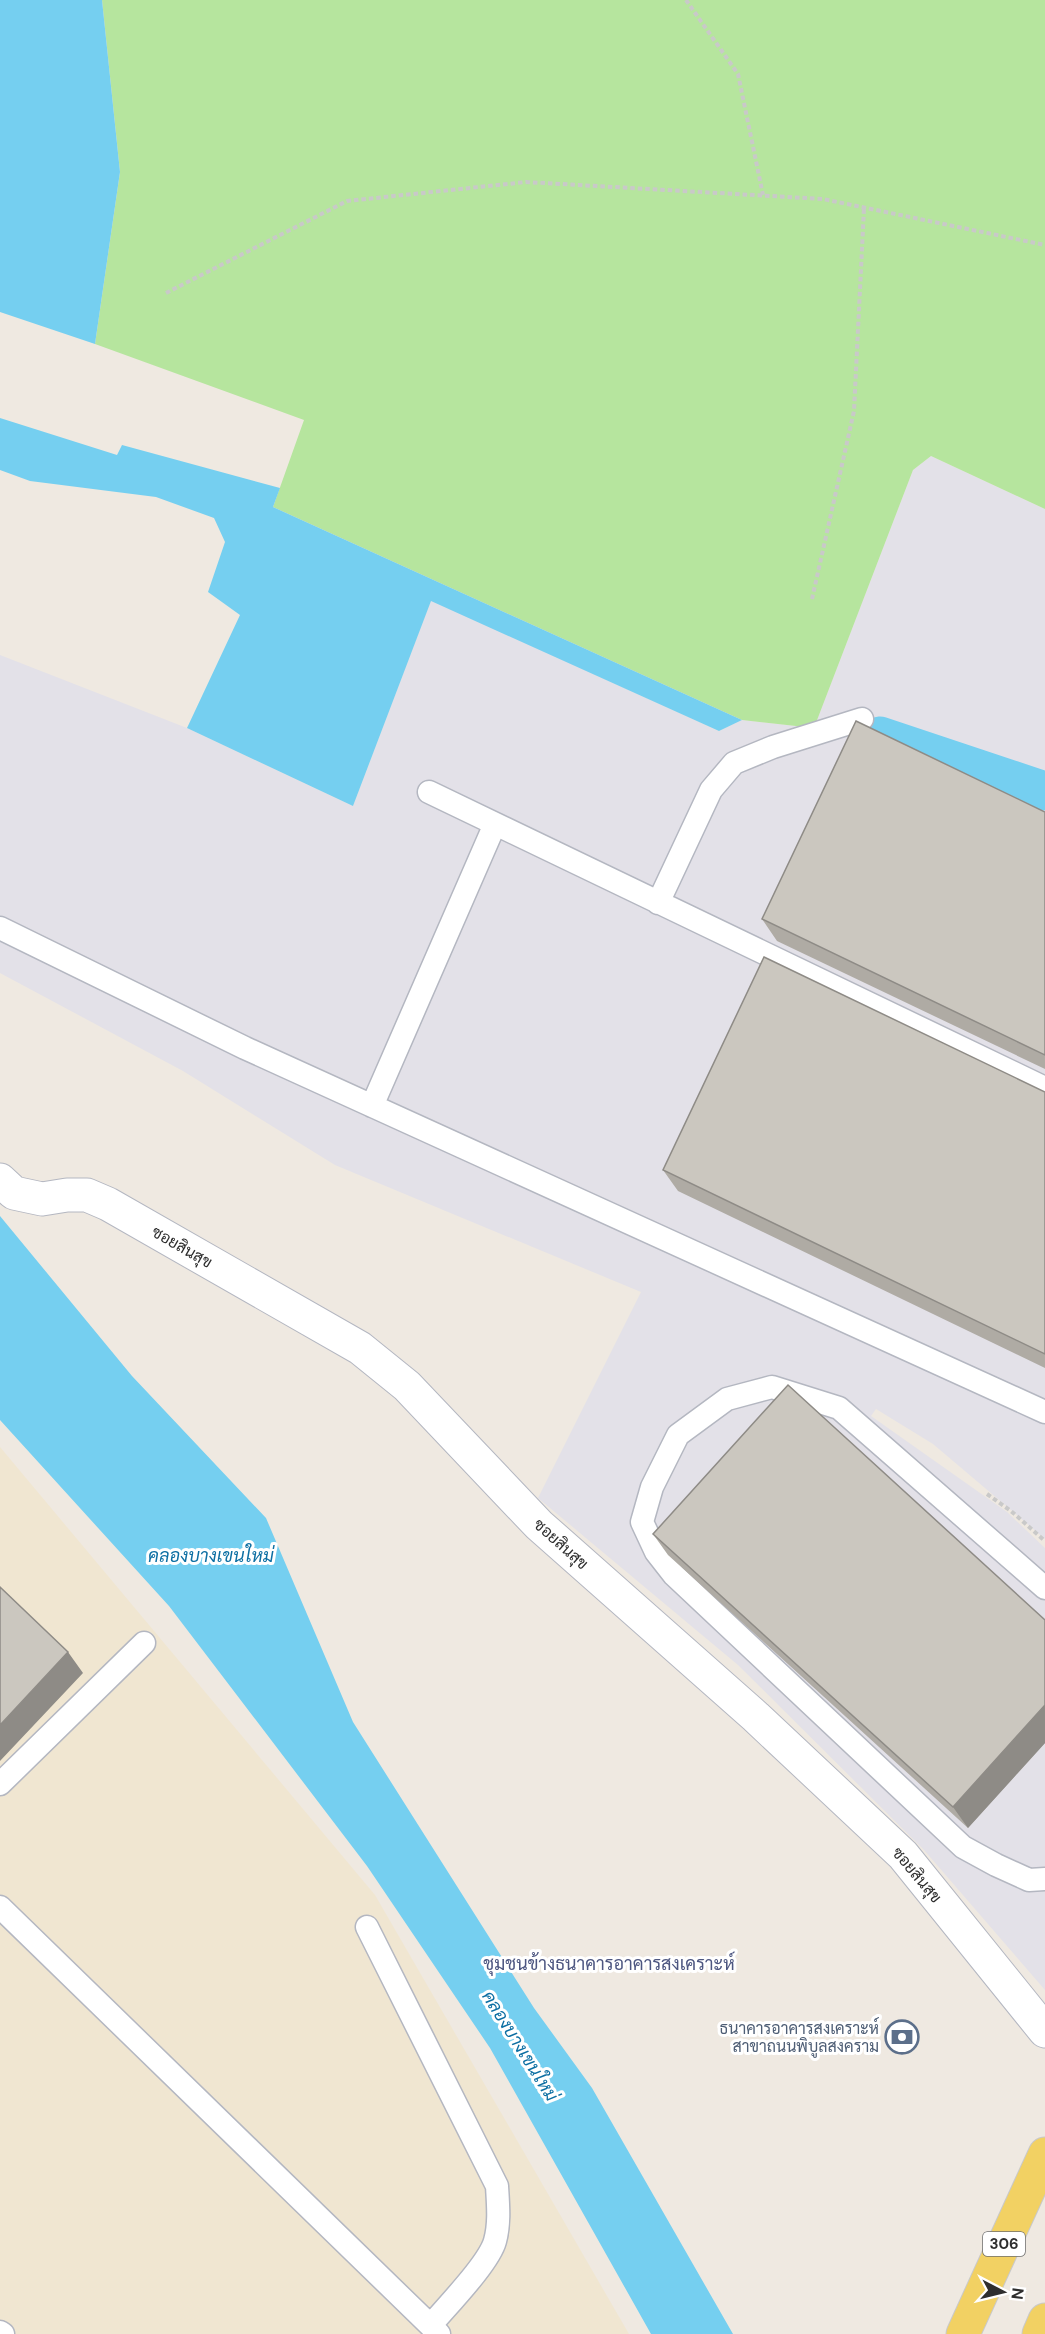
<svg xmlns="http://www.w3.org/2000/svg" width="1045" height="2334" font-family="'DM Sans',Sarabun,sans-serif">
  <rect width="100%" height="100%" fill="#efe9e1"/>
  <!-- industrial -->
  <path fill="#e3e1e8" d="M931 456 1045 509V1539L933 1444 876 1409 871 1416 1007 1512 1045 1548V1990L924 1850 738 1665 538 1498 641 1292 335 1165 183 1071 0 973V655L187 728 353 806 431 600 719 731 742 720 814 728 913 470Z"/>
  <!-- education -->
  <path fill="#f0e6d1" d="M0 1447 375 1895 629 2334H10L0 2327Z"/>
  <!-- green -->
  <path fill="#b6e59e" d="M102 0H1045V509L931 456 913 470 814 728 742 720 273 507 304 420 95 344 120 172Z"/>
  <!-- water -->
  <path fill="#75cff0" d="M0 0H102L120 172 95 344 0 312Z
    M0 418 117 455 122 445 280 488 273 507 742 720 719 731 431 601 353 806 187 728 240 615 208 592 225 542 214 518 156 497 30 481 0 470Z
    M0 1216 132 1376 266 1518 353 1722 534 2008 592 2088 733 2334H651L490 2048 367 1866 169 1606 0 1420Z"/>
  <g fill="none" stroke-linecap="round" stroke-linejoin="round">
    <!-- canal -->
    <path stroke="#75cff0" stroke-width="39" d="M880 736 1045 791"/>
    <defs>
      <path id="lane" d="M429 792 1045 1088
        M658 903 711 790 734 763 773 747 862 719
        M0 928 245 1048 1045 1412
        M372 1106 495 824
        M1045 1588 839 1408 772 1387 727 1399 678 1435 652 1487 642 1522 656 1552 674 1575 963 1847 996 1865 1029 1880 1045 1879
        M0 1784 144 1643
        M0 1907 439 2334
        M367 1927 497 2186C498 2204 500 2223 495 2241 489 2263 447 2306 431 2325
        M0 2332 3 2334"/>
      <path id="street" d="M0 1180 14 1193 42 1199 67 1195H87L108 1204 360 1348 407 1386 539 1525 756 1717 903 1855 1045 2031"/>
      <path id="primary" d="M963 2334 1045 2154
        M1039 2334 1045 2320"/>
    </defs>
    <!-- lane casing -->
    <use href="#lane" stroke="#b4b7c1" stroke-width="25"/>
    <!-- street casing -->
    <use href="#street" stroke="#b4b7c1" stroke-width="35"/>
    <!-- primary casing -->
    <use href="#primary" stroke="#c9c9c9" stroke-width="35"/>
    <!-- path -->
    <path stroke="#c9c9c9" stroke-width="4" stroke-dasharray="4.5 3" stroke-linecap="butt" d="M686 0 738 74 763 195
      M166 293 347 201 526 182 823 199 1045 245
      M812 599 854 411 864 208
      M987 1494 1011 1511 1045 1541"/>
    <!-- lane -->
    <use href="#lane" stroke="#fff" stroke-width="22"/>
    <!-- street -->
    <use href="#street" stroke="#fff" stroke-width="33"/>
    <!-- primary -->
    <use href="#primary" stroke="#f2d163" stroke-width="33"/>
  </g>
  <!-- wall -->
  <path fill="#afaba4" d="M1045 812V1069L777 941 762 919Z
    M1045 1092V1368L678 1191 663 1170Z
    M653 1534 1045 1620V1743L968 1828 668 1555Z"/>
  <!-- shaded-wall -->
  <path fill="#8e8b86" d="M68 1652 83 1673 0 1761V1725Z
    M1045 1705V1743L968 1828 953 1807Z"/>
  <!-- building -->
  <path fill="#cbc7bf" stroke="#8e8b86" stroke-width="1.5" d="M856 721 1045 812V1055L762 919Z
    M764 957 1045 1092V1354L663 1170Z
    M788 1385 1045 1620V1705L953 1807 653 1534Z
    M0 1587 68 1652 0 1725Z"/>
  <!-- icons -->
  <defs>
    <symbol id="bank-ring" viewBox="-11 -11 22 22"><circle r="9.5" fill="#fff" stroke="#5c6f8a" stroke-width="1.5"/><path d="M-6-4H6V4H-6ZM0-2.3a2.3 2.3 0 1 0 0 4.6a2.3 2.3 0 1 0 0-4.6Z" fill="#5c6f8a"/></symbol>
  </defs>
  <g fill-rule="evenodd">
    <use href="#bank-ring" x="883" y="2018" width="38" height="38"/>
  </g>
  <g text-anchor="middle" dominant-baseline="central" stroke-width="6" stroke-linejoin="round" paint-order="stroke">
    <!-- shield labels -->
    <rect fill="#fff" stroke="#6d6d6d" stroke-width="1.5" x="983" y="2232" width="42" height="24" rx="4.5"/>
    <g font-size="15" font-weight="bold" fill="#2e2e2e">
      <text x="1004" y="2244">306</text>
    </g>
    <!-- street labels -->
    <g font-size="16" fill="#2e2e2e" stroke="#fff">
      <text transform="translate(182 1247) rotate(30)">ซอยสินสุข</text>
      <text transform="translate(561 1544) rotate(42)">ซอยสินสุข</text>
      <text transform="translate(917 1875) rotate(50)">ซอยสินสุข</text>
    </g>
    <!-- service labels -->
    <g font-size="16" fill="#4e5e75" stroke="#fff" text-anchor="end">
      <text x="879" y="2028">ธนาคารอาคารสงเคราะห์<tspan x="879" dy="18">สาขาถนนพิบูลสงคราม</tspan></text>
    </g>
    <!-- water labels -->
    <g font-size="18" font-style="italic" fill="#0d6fa3" stroke="#fff">
      <text x="211" y="1556">คลองบางเขนใหม่</text>
      <text transform="translate(520 2046) rotate(58)">คลองบางเขนใหม่</text>
    </g>
    <!-- neighbourhood labels -->
    <g font-size="18" fill="#4d5680" stroke="#fff">
      <text x="609" y="1964">ชุมชนข้างธนาคารอาคารสงเคราะห์</text>
    </g>
  </g>
  <!-- north arrow -->
  <g transform="translate(1003 2292) rotate(97)" stroke="#ffffff" stroke-width="4.5" paint-order="stroke">
  <path d="M0-4.5L10 22L0 15L-10 22Z" fill="#2e2e2e"/>
  <text y="-9" font-size="16" font-weight="bold" text-anchor="middle" fill="#2e2e2e">N</text>
  </g>
</svg>
